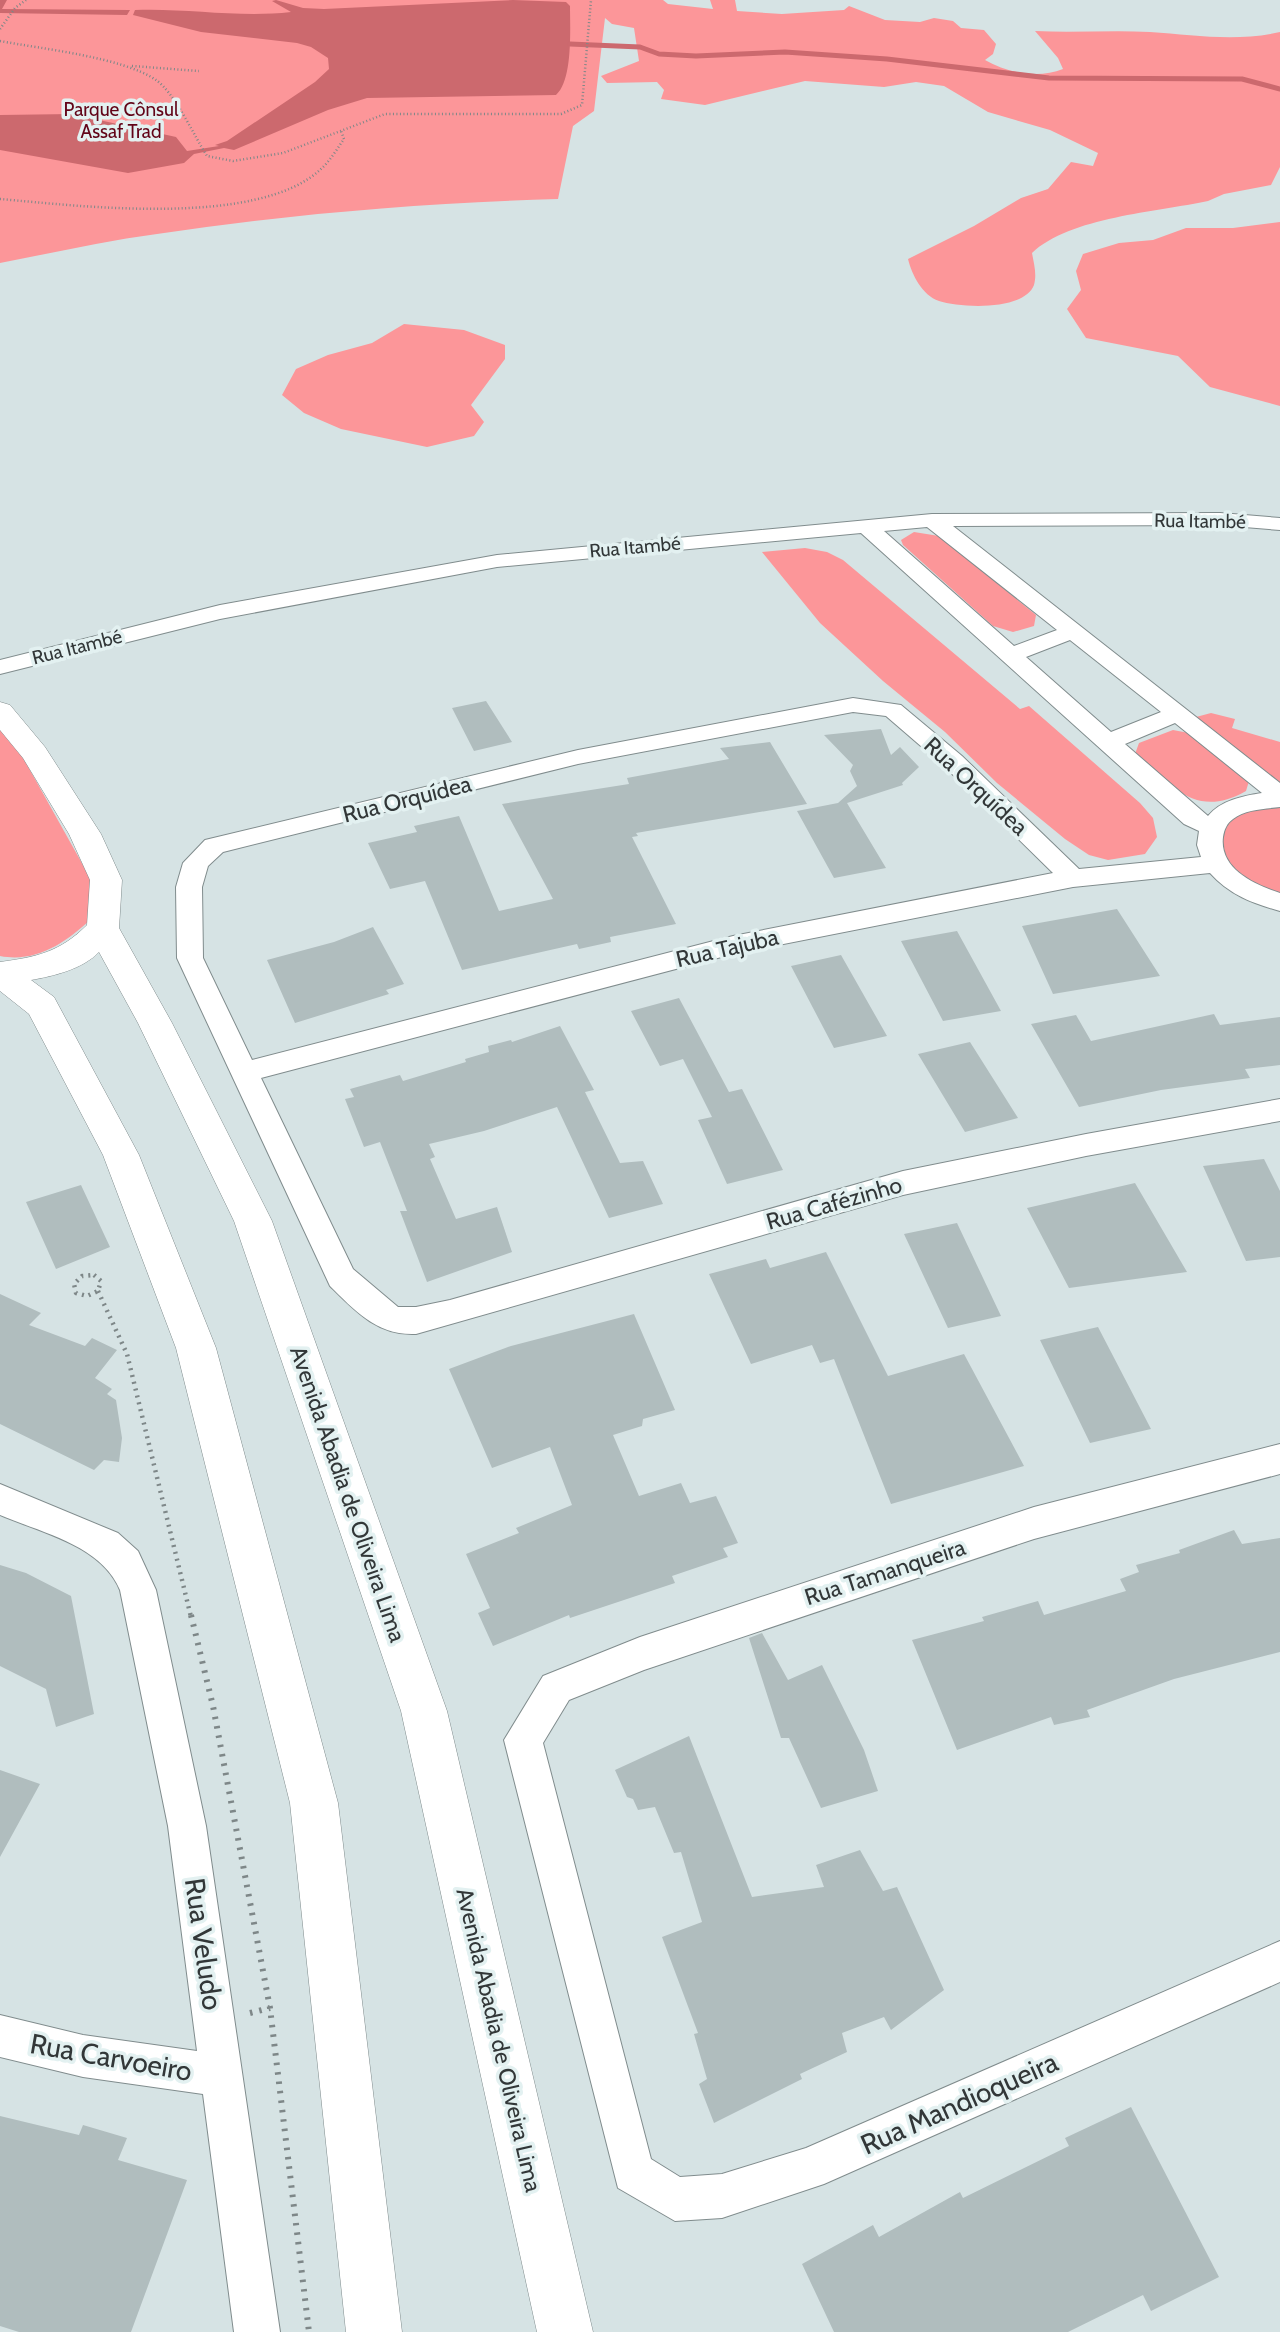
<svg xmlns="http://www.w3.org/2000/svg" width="1280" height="2332" font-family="Cabin,sans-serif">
  <rect width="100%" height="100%" fill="#d6e3e4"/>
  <!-- green -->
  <path fill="#fc9699" d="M0 0H663L668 4 713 9 710 0H735L737 11 782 14 844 10 849 6 885 20 920 22 934 18 953 21 961 28 984 30 996 44 993 54 985 60C1008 73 1038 79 1063 69L1058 58 1035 31C1073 33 1112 30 1150 32 1194 35 1236 42 1280 32V167L1271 185 1224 194 1208 201C1157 212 1070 217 1032 253 1034 264 1037 274 1034 285 1024 311 961 308 939 301 922 295 912 275 908 259L974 226 1021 198 1048 189 1071 162 1093 166 1098 153 1050 130 988 112 944 86 916 82 884 87 805 81 705 105 661 99 664 90 657 82 607 83 601 76 639 61 634 28 612 24 605 18 594 111 573 126 558 199C423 203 290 214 157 234 104 241 52 253 0 263Z
    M1280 222V406L1210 387 1178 356 1086 338 1067 309 1081 290 1076 271 1083 254 1119 243 1153 240 1186 228H1233Z
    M404 324 464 330 505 345V359L471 405 484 422 474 436 427 447 341 429 304 413 282 395 296 369 328 355 372 343Z
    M914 532 939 536 1036 615 1034 626 1013 632 993 626 903 545 901 540Z
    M805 548 827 552 843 560 1020 709 1029 706 1140 803 1153 818 1157 837 1145 854 1108 860 1089 855 1065 839 997 783 945 732 883 681 820 623 762 552Z
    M1211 713 1235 719 1232 728 1280 742V785L1196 717Z
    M0 726 21 754 93 883 90 920C65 943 36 963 0 956Z
    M1173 730 1194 734 1249 781 1246 791C1195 820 1172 785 1135 754L1139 743Z
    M1280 806V893L1265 889 1231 870 1217 844 1227 818 1243 811Z"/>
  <!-- water -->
  <path fill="#cc696e" d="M0 0H7L2 9 130 10 127 15 0 13Z
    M276 0 303 8 324 9 513 0 566 2 570 6C570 29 573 80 556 95L367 98 328 110 234 150 224 148 194 154 184 163 128 173 0 150V115L72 114 176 137 187 151 219 146 215 145 227 141 315 82 329 69 328 58 311 47 297 43 201 32 133 15 135 10C187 8 239 18 291 12L272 1Z"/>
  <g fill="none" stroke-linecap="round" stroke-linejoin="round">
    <!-- stream -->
    <path stroke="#cc696e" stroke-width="5" d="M570 44 640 47 659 54 696 56 785 52 887 59 1049 78 1242 79 1280 89"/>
  </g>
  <!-- building -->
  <path fill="#b0bdbe" d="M486 701 512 742 474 751 452 708Z
    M881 729 891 755 900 747 919 767 902 783 903 785 847 803 886 868 834 878 797 811 838 803 857 786 850 771 853 765 824 735Z
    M770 742 807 804 636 833 638 836 632 837 676 924 610 937 611 942 579 949 577 944 462 970 425 881 390 889 368 843 417 832 414 826 459 816 499 911 553 899 502 804 629 784 627 778 729 759 720 748Z
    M1117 909 1160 976 1053 994 1022 926Z
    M373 927 404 984 386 990 389 994 295 1023 267 960 334 942Z
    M957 931 1001 1011 943 1021 901 941Z
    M841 955 887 1036 834 1048 791 966Z
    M679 998 729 1092 742 1089 783 1170 727 1184 698 1120 712 1117 683 1059 660 1066 631 1011Z
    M1214 1014 1220 1025 1280 1017V1065L1245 1069 1250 1078 1161 1090 1079 1107 1031 1024 1076 1015 1091 1041Z
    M560 1026 594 1090 585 1092 620 1163 643 1161 663 1204 609 1218 557 1107 484 1131 429 1144 435 1157 430 1159 456 1219 497 1207 512 1252 427 1282 400 1211H407L380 1142 364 1147 345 1099 354 1097 350 1089 400 1075 403 1081 466 1062 465 1059 489 1052 488 1046 511 1040 512 1042Z
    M970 1042 1018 1118 965 1132 918 1054Z
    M1264 1159 1280 1191V1257L1246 1261 1203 1166Z
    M1135 1183 1187 1272 1069 1288 1027 1208Z
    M81 1185 110 1247 56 1269 26 1202Z
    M957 1223 1001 1316 948 1328 904 1234Z
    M826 1252 888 1376 964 1354 1024 1466 891 1504 834 1359 820 1363 812 1345 751 1364 709 1274 766 1259 770 1268Z
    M0 1294 41 1313 29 1325 85 1346 92 1338 117 1350 95 1378 112 1389 107 1394 116 1400 122 1438 119 1462 104 1460 94 1470 0 1424Z
    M634 1314 675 1410 643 1419 642 1426 613 1435 639 1496 681 1483 690 1503 716 1496 738 1543 723 1548 728 1557 672 1576 675 1583 570 1618 569 1615 493 1646 478 1613 490 1608 466 1554 519 1533 516 1528 572 1505 550 1447 492 1468 449 1369 511 1346Z
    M1098 1327 1151 1429 1090 1443 1040 1340Z
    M1234 1530 1242 1544 1280 1538V1652L1174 1679 1087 1710 1090 1717 1054 1725 1051 1717 957 1750 912 1640 984 1621 982 1617 1038 1601 1044 1615 1126 1591 1120 1579 1139 1572 1136 1565 1180 1553 1179 1550Z
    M0 1565 26 1573 71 1596 94 1714 56 1727 46 1689 0 1666Z
    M762 1633 788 1680 822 1665 864 1750 878 1791 821 1808 789 1738H781L749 1638Z
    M689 1736 752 1897 824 1887 816 1865 860 1850 883 1891 897 1887 944 1990 891 2030 884 2017 842 2033 847 2052 800 2074 802 2079 714 2123 699 2084 707 2079 694 2034 698 2033 662 1937 702 1922 681 1852 674 1853 655 1807 638 1810 633 1799 627 1797 615 1770Z
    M0 1770 40 1784 0 1857Z
    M1131 2107 1219 2277 1151 2311 1143 2295 1068 2332H834L802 2264 873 2225 879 2237 960 2192 963 2198 1069 2146 1065 2138Z
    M0 2116 79 2135 83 2125 127 2138 118 2160 187 2180 131 2332H19L0 2326Z"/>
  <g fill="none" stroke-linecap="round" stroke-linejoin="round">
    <defs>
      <path id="minor" d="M1220 513 1280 518V530L1220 525 953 526 1280 783V807C1264 809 1246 809 1233 819 1227 823 1224 830 1223 837 1219 869 1255 885 1280 893V911C1252 903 1230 895 1210 873L1073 887 733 954 261 1078 353 1269 398 1307H416L450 1300 903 1171 1086 1134 1280 1099V1121L1086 1156 903 1195 416 1334C378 1336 355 1311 330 1286L177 958 176 887 183 863 205 840 578 750 853 698 901 705 962 756 1079 869 1201 857 1197 845 1199 831 1184 824 861 533 497 567 220 619 0 674V660L220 605 497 555 932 514ZM927 527 1057 630 1014 646 884 531ZM1070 640 1161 712 1111 732 1026 657ZM853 712 886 716 944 766 1053 873 733 936 252 1060 203 958 202 887 208 866 223 852 578 764ZM1175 723 1262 793C1243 796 1221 800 1208 816L1125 744Z
        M1280 1444V1474L1034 1539 644 1670 569 1700 543 1743 651 2159 680 2177 722 2174 806 2148 1280 1941V1982L824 2184 722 2218 675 2221 618 2188 504 1740 543 1676 640 1637 1034 1507Z
        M0 1484 118 1533 138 1551 156 1590 206 1826 280 2332H234L203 2094 83 2077 0 2057V2015L83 2035 197 2051 168 1826 120 1590C101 1545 42 1533 0 1515Z"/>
      <path id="tertiary" d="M0 702 10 705 45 747 101 834 122 880 119 928 172 1023 272 1221 447 1711 593 2332H537L401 1711 234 1221 138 1023 99 952C83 969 54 976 31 980L54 997 139 1155 216 1348 338 1803 402 2332H346L290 1803 176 1348 103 1155 29 1014 0 991V962C37 957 60 952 87 925L90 880 69 834 23 758 0 730Z"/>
    </defs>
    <!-- minor casing -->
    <use href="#minor" stroke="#808c8d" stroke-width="2"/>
    <!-- tertiary casing -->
    <use href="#tertiary" stroke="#808c8d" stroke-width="1"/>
    <!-- path-far2 -->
    <path stroke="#7e8788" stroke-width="2.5" stroke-dasharray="1 2.5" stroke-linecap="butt" d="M0 29 15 8 26 0
      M0 41C42 49 122 57 156 80 175 93 194 136 207 156L233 161 283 153 385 114H561L582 105 591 0
      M132 66 199 71
      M0 199C81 206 258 228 321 169 330 161 337 149 344 139L341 131"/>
    <!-- path-far1 -->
    <path stroke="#7e8788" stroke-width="4.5" stroke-dasharray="2 5" stroke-linecap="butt" d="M94 1275 101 1281 98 1291 87 1296 76 1293 74 1284 82 1276Z
      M98 1291 127 1354 191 1617"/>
    <!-- path -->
    <path stroke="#7e8788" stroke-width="6" stroke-dasharray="2.5 7" stroke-linecap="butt" d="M191 1615 213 1706 270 2008 309 2332
      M250 2013 270 2008"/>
    <!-- minor -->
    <use href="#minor" fill="#fff" fill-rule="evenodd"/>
    <!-- tertiary -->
    <use href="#tertiary" fill="#fff" fill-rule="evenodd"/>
  </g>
  <g text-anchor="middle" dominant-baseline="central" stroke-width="7" stroke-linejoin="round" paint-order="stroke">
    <!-- far-park labels -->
    <g font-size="19" fill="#620418" stroke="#e3f1f1">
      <text x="121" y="109">Parque Cônsul<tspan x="121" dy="22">Assaf Trad</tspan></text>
    </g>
    <!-- far-street labels -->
    <g font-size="19" fill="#323738" stroke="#e3f1f1">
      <text transform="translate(1200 521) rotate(1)">Rua Itambé</text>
      <text transform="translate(635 547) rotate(-5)">Rua Itambé</text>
      <text transform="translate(77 647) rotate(-14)">Rua Itambé</text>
    </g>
    <!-- street labels -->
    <g font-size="23" fill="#323738" stroke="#e3f1f1">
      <text transform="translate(976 786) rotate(43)">Rua Orquídea</text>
      <text transform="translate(407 799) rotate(-14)">Rua Orquídea</text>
      <text transform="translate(727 948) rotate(-13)">Rua Tajuba</text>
      <text transform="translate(834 1203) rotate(-16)">Rua Cafézinho</text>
      <text transform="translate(348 1494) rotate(71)">Avenida Abadia de Oliveira Lima</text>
      <text transform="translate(885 1572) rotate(-18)">Rua Tamanqueira</text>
      <text transform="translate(499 2040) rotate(77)">Avenida Abadia de Oliveira Lima</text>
    </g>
    <!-- near-street labels -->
    <g font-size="28" fill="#323738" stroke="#e3f1f1">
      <text transform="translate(204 1944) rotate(82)">Rua Veludo</text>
      <text transform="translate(111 2057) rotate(10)">Rua Carvoeiro</text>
      <text transform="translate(959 2103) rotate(-24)">Rua Mandioqueira</text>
    </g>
  </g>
</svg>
